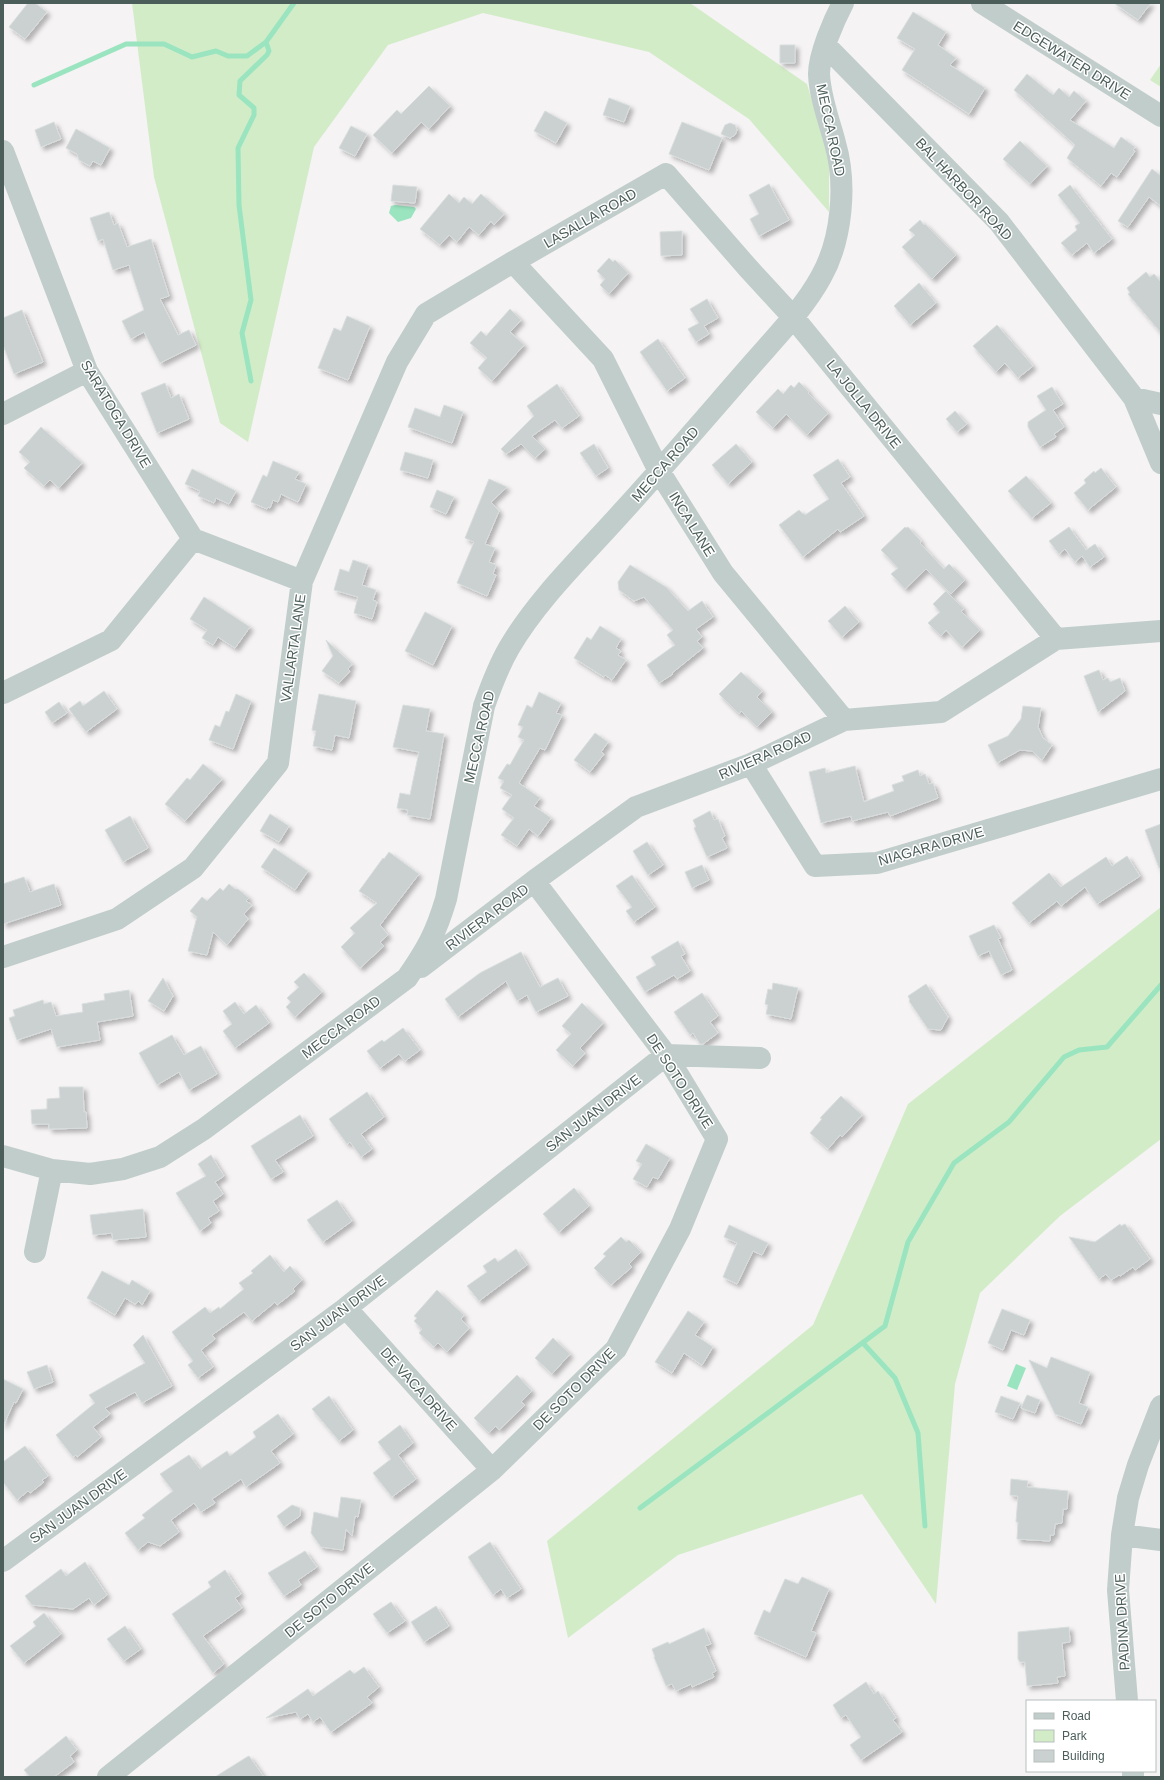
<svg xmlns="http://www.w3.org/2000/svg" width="1164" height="1780" font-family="Helvetica,sans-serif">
  <defs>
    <filter id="shadow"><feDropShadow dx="3.5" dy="3.5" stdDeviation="2" flood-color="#0004"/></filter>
  </defs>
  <rect width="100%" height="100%" fill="#f5f3f4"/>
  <!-- green -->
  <path fill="#d3ecc8" d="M132 3H690L807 84 829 159V212L749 119 649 52 483 13 388 45 314 147 248 442 220 423 154 177Z
    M1161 64V87L1150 80Z
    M1161 907V1139L1060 1216 980 1293 955 1384 936 1604 862 1494 678 1555 568 1638 547 1541 813 1325 908 1104Z"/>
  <!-- water -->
  <path fill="#9ae4c0" d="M395 205 414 207 416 209 411 218 398 222 389 213 391 206Z
    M1016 1364 1026 1368 1017 1390 1007 1386Z"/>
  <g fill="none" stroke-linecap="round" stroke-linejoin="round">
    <!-- stream -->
    <path stroke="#9ae4c0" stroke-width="5" d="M34 85 126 44H164L192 57 216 51 228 56H247L266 42
      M251 381 242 333 251 300 239 205 238 148 254 115V108L239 95 240 81 267 55 269 51 266 42 294 3
      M863 1343 895 1378 918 1433 925 1526
      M640 1508 885 1326 908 1242 954 1163 1009 1122 1064 1057 1079 1050 1107 1047 1161 985"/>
  </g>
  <!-- building -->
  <path fill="#cad1d0" stroke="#d8dddd" filter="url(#shadow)" d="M28 3H35L47 12 25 39 9 27Z
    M1114 3H1151L1138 20Z
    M913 12 946 32 938 45 956 58 950 65 985 88 969 114 902 70 915 49 897 38Z
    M780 45H795V63H780Z
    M1027 74 1053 95 1059 88 1069 97 1074 91 1086 101 1070 120 1114 148 1121 137 1135 147 1133 150 1135 151 1117 177 1111 173 1101 186 1067 158 1075 145 1014 90Z
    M429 86 450 106 429 129 421 122 392 153 373 135 397 110 401 114Z
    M609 98 630 106 624 122 603 115Z
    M545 111 567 123 556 143 534 131Z
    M54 122 61 139 41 147 35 130Z
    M682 122 722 138 709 170 669 154Z
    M730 123 735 125 737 130 735 135 730 138 721 134 725 125Z
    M351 126 367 134 355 156 339 148Z
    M76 129 110 148 101 165 93 161 90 166 79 160 77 154 66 148Z
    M1020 141 1047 166 1030 184 1003 159Z
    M1152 169 1161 176V206L1149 197 1128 227 1118 221Z
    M769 184 789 220 759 236 750 219 759 214 749 195Z
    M393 185 417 187 415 203 391 201Z
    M1070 185 1112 239 1094 253 1087 243 1072 255 1061 243 1077 230 1075 226 1080 223 1058 195Z
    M449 194 459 203 464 197 472 204 481 194 504 214 494 225 491 221 479 235 469 227 457 242 449 235 440 245 420 229Z
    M109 212 114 225 118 223 127 247 151 239 169 296 160 299 178 335 189 330 196 345 160 363 144 332 131 339 122 321 144 310 129 265 113 270 103 239 98 241 90 218Z
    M920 220 924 225 925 224 956 255 932 279 902 247 915 235 909 230Z
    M682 231V255L661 256 660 232Z
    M609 258 613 262 615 260 628 273 609 294 600 285 605 279 597 271Z
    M1146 272 1150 277 1154 274 1161 282V333L1128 294 1130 293 1127 288Z
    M919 283 936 303 910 325 894 306Z
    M707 299 718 318 704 326 709 334 696 342 688 329 699 323 690 309Z
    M510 309 521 320 510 332 524 345 492 381 478 368 487 358 470 343 481 331 486 336Z
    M22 310 43 362 14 374 3 345V318Z
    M347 316 370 326 348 380 318 368 334 328 341 331Z
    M997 325 1033 366 1018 378 1005 363 996 372 973 346Z
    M658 339 685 378 667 391 640 352Z
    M799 382 809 392 808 393 828 413 807 435 786 414 773 428 756 412 778 389 783 394 791 385 794 388Z
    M165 383 171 398 179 394 189 419 157 433 141 393Z
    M557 384 579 416 562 428 555 420 532 436 545 449 535 458 521 444 506 454 501 449 534 416 527 406Z
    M1052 387 1063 404 1053 410 1064 427 1054 434 1056 437 1040 447 1028 427V422L1046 410 1037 396Z
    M444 405 463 412 452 443 408 427 415 408 440 417Z
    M955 411 967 424 957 432 946 419Z
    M41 427 82 463 59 488 50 480 44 486 24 468 30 462 19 452Z
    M594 444 608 468 596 476 580 453Z
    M736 444 752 462 728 484 712 465Z
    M405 452 433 460 428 478 400 470Z
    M838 459 850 477 841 483 864 516 840 532 838 529 803 557 779 525 799 510 803 514 804 513 805 515 829 499 813 475Z
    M273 461 299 472 295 479 306 484 298 502 281 494 278 502 273 500 270 508 268 507 267 509 251 502 263 475 267 477Z
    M1101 468 1116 487 1088 510 1074 493 1086 483 1084 480 1094 471 1095 473Z
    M192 469 236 491 229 504 216 498 214 503 198 496 200 491 185 484Z
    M1026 476 1051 503 1032 518 1008 491Z
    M489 479 507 487 491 502 499 511 485 544 495 548 489 562 496 565 493 574 496 575 487 596 457 583 474 542 465 538Z
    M437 490 454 497 446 514 430 507Z
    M905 527 906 528 908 527 921 541 920 543 944 569 949 564 965 580 951 594 926 569 905 589 891 574 898 568 881 550Z
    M1069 527 1086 550 1095 544 1104 557 1090 567 1082 556 1075 562 1065 549 1059 554 1049 541Z
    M353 560 368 565 362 585 376 590 373 600 377 602 372 619 354 613 358 597 334 590 340 569 349 572Z
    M630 565 666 587 688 611 702 601 713 617 696 629 702 637 697 641 703 648 672 673 673 674 659 683 647 665 675 645 667 635 673 630 644 597 634 601 619 590 618 582Z
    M946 591 964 609 961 611 980 630 962 647 946 630 941 636 928 623 940 612 933 604Z
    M204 597 250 627 235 648 218 637 213 645 202 638 207 630 190 619Z
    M845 606 859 622 842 637 828 621Z
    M425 612 452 626 433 665 405 651Z
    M600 626 621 639 616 648 621 651 618 655 626 660 612 680 605 675 604 677 574 658 587 637 591 640Z
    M326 640 352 664 348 669 350 671 339 683 322 671 333 656Z
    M1099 670 1103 680 1108 678 1110 682 1120 678 1125 691 1098 712 1084 676Z
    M741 672 762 691 757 697 772 712 757 727 741 711 739 714 719 694Z
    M104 691 117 709 86 732 69 709 80 701 83 706Z
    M539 692 561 703 556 713 562 715 545 750 540 748 519 783 540 798 534 806 551 818 538 836 529 829 517 846 501 835 514 818 502 809 512 795 500 788 504 781 498 778 507 764 510 765 524 740 518 737 523 727 518 725 527 705 532 708Z
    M236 694 251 701 233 749 209 740 215 725 220 727 226 711 229 712Z
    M319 694 356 701 349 738 335 735 332 750 313 746 316 731 312 730Z
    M59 702 67 713 52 723 45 712Z
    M403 705 430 709 426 731 444 734 430 819 407 815 408 810 397 808 400 793 410 795 419 752 393 747Z
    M1023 706 1041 708 1038 727 1043 738 1052 745 1042 760 1032 751 1020 750 997 763 988 745 1008 736 1021 719Z
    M595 733 608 742 601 752 604 754 590 772 574 760Z
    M203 764 222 779 185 821 165 804 187 778 190 780Z
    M855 766 864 802 894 791 892 785 904 781 902 776 918 770 920 776 925 774 929 784 933 783 938 798 890 816 888 812 852 821 851 816 821 823 809 772 825 768 826 773Z
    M710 811 714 820 718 819 725 836 722 838 727 848 707 857 694 828 696 827 693 820Z
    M270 814 289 826 279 842 260 831Z
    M130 816 148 848 123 862 105 830Z
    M1161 824V868H1159L1145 830Z
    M647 842 663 865 648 875 633 851Z
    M274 848 308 871 295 890 261 867Z
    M389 852 419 874 380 925 388 935 380 942 384 946 360 968 341 947 355 933 350 928 377 903 359 891 383 858 384 859Z
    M1127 856 1140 876 1097 904 1085 887 1061 906 1057 901 1029 923 1012 903 1049 873 1061 887 1106 857 1112 866Z
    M702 865 709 880 692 888 685 872Z
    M632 875 655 907 634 922 626 911 632 907 616 886Z
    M24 877 30 892 54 884 61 905 3 924V884Z
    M229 884 235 889H238L249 898 246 901 252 905 244 914 248 919 227 945 213 932 207 955 188 951 197 917 190 911 202 897 207 901 220 888 223 891Z
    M994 925 1001 938 998 939 1012 970 1001 975 989 951 978 956 969 936Z
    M678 941 685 954 681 956 690 971 677 979 674 975 645 992 636 977 656 965 651 957Z
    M521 952 540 987 558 978 568 996 536 1012 527 995 517 1001 506 981 458 1017 445 999 480 973Z
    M304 973 322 992 295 1017 286 1007 291 1002 287 998 299 987 294 982Z
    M163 978 173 996 164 1011 148 1001Z
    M773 983 798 988 791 1019 766 1014 768 1005 765 1004 768 989 772 990Z
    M926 984 948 1017 941 1030 928 1029 909 1001 910 1000 908 996Z
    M129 990 133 1016 97 1022 100 1040 57 1047 51 1029 17 1040 9 1018 15 1016 13 1010 43 1000 44 1004 51 1002 56 1016 83 1012 82 1004 105 1000 104 994Z
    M702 993 718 1016 710 1022 718 1033 703 1044H700L693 1033 690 1035 674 1012Z
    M235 1002 244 1014 256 1005 269 1023 235 1048 223 1031 232 1024 223 1011Z
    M582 1003 603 1023 580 1048 585 1053 573 1066 556 1050 571 1034 562 1026Z
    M403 1028 420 1050 405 1061 399 1054 380 1068 367 1051 382 1040 384 1042Z
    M172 1035 184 1055 201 1046 217 1074 189 1090 179 1072 157 1085 139 1053Z
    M59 1087H83L84 1112H86L87 1128 49 1129V1124H32L31 1110 47 1109V1099L60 1098Z
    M367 1092 384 1117 361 1134 372 1149 361 1157 350 1142 347 1144 329 1119Z
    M841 1096 862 1115 842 1137 840 1135 828 1149 810 1133 822 1119 820 1118Z
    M300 1115 313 1136 275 1160 283 1172 271 1179 251 1146Z
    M646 1144 670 1158 658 1179 653 1177 647 1187 633 1179 642 1164 636 1161Z
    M211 1155 224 1176 215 1182 223 1194 213 1201 219 1211 208 1218 211 1223 200 1231 176 1193 206 1176 198 1164Z
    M574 1188 589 1206 559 1232 543 1214Z
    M337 1200 352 1221 323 1242 307 1220Z
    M143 1209 146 1237 113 1240 112 1233 93 1235 90 1215Z
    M1120 1224 1121 1226 1125 1224 1150 1259 1135 1270 1133 1267 1120 1276 1119 1275 1111 1280 1106 1274 1099 1279 1069 1237 1095 1242Z
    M729 1225 768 1243 762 1255 753 1251 737 1284 723 1277 737 1243 724 1237Z
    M621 1237 626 1242 629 1240 641 1252 629 1264 632 1267 611 1285 594 1268 606 1256 603 1254Z
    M516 1249 527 1265 479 1301 467 1286 487 1272 483 1266 495 1258 498 1262Z
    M270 1255 284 1272 290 1266 302 1280 293 1289 295 1291 277 1305 275 1302 252 1321 244 1312 212 1335 215 1339 201 1350 213 1367 198 1378 188 1365 193 1361 172 1332 205 1307 210 1313 219 1307 220 1309 244 1289 239 1283 253 1273 251 1271Z
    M102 1271 129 1285 132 1280 150 1291 142 1305 139 1301 135 1304 125 1298 115 1315 87 1298Z
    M437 1290 464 1315 461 1319 469 1328 447 1352 438 1343 434 1347 419 1333 422 1329 414 1321 417 1318 414 1316Z
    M1002 1309 1030 1320 1024 1335 1011 1330 1003 1350 988 1343Z
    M688 1311 704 1322 695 1335 713 1347 702 1365 684 1353 672 1373 655 1362Z
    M143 1335 172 1386 142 1403 135 1392 105 1408 110 1414 93 1427 101 1437 77 1457 76 1455 73 1457 56 1435 95 1403 89 1395 145 1363 133 1345Z
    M553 1338 570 1354 552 1374 535 1358Z
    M1051 1357 1090 1372 1079 1403 1088 1407 1081 1424 1055 1414 1029 1360 1047 1368Z
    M47 1365 53 1382 34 1389 27 1372Z
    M517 1375 532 1391 521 1402 525 1405 499 1430 496 1426 489 1433 474 1418Z
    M3 1379 23 1389 16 1403 14 1402 3 1426Z
    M1027 1395 1040 1400 1035 1413 1021 1408Z
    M329 1396 353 1430 339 1441 312 1409Z
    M1001 1396 1020 1403 1013 1419 995 1412Z
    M278 1414 293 1434 271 1451 280 1463 246 1487 241 1479 212 1499 215 1503 201 1512 194 1503 171 1520 179 1532 160 1546 148 1542 138 1550 125 1533 145 1518 142 1515 173 1491 160 1474 189 1455 200 1469 227 1451 230 1456 256 1437 253 1432Z
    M400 1425 413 1443 398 1455 416 1479 392 1497 373 1473 391 1459 378 1442Z
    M25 1446 48 1476 42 1480 44 1482 30 1493 28 1491 17 1500 3 1482V1462Z
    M1011 1479 1028 1481 1027 1487 1068 1491 1067 1509H1063L1062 1523 1055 1524 1054 1535H1050V1541L1017 1539 1018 1522H1016L1018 1496 1010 1495Z
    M341 1497 361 1500 358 1517 355 1516 352 1536 346 1529 343 1550 321 1547 311 1533 314 1512 338 1518Z
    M292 1505 300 1508V1516L284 1527 277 1516Z
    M490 1542 521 1589 507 1598 501 1589 493 1595 468 1557Z
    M305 1551 317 1567 298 1580 301 1585 284 1596 268 1573Z
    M85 1562 107 1595 94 1605 89 1598 73 1609 32 1605 25 1596 61 1569 66 1576Z
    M225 1570 241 1594 235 1598 242 1608 203 1636 224 1664 213 1673 172 1614 211 1587 208 1582Z
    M802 1577 829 1589 811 1631 816 1633 806 1657 754 1634 764 1610 770 1613 785 1579 798 1584Z
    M391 1602 405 1621 387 1633 373 1614Z
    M436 1606 449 1626 424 1642 411 1622Z
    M44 1613 61 1634 24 1663 10 1646 36 1626 33 1622Z
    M125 1626 141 1649 124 1661 107 1639Z
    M1069 1627 1070 1642 1062 1643 1065 1676 1057 1677 1058 1683 1027 1686 1025 1662H1020L1018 1659V1632Z
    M704 1628 711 1644 705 1646 716 1671 712 1673 714 1677 692 1687 691 1684 676 1691 672 1684 666 1686 654 1657H655L652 1649 668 1642 669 1644Z
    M364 1667 379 1687 367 1697 372 1703 331 1732 320 1717 313 1722 308 1714 300 1719 296 1712 266 1718 308 1689 313 1696 350 1670 354 1674Z
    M866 1682 874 1694 878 1691 896 1718 893 1720 902 1732 861 1760 850 1745 861 1737 846 1715 841 1718 833 1705Z
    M66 1736 77 1750 70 1756 74 1762 54 1777H30L24 1770Z
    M249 1756 264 1777H215L247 1757Z"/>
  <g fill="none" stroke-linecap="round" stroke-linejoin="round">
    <!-- minor -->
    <path stroke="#c0cdca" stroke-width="22" d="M982 3 1161 116
      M825 45 999 222 1134 398 1161 404
      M3 151 87 371 193 539 302 581
      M513 262 603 359 659 471 723 573 844 720
      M1134 398 1161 463
      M3 414 87 371
      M3 693 111 640 193 539
      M751 764 815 866 877 863 1161 779
      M3 957 117 919 193 868 278 763 302 581 397 362 426 314 513 262 666 174 748 268 793 317 1056 639
      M421 967 534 881 636 807 751 764 844 720 941 712 1056 639 1161 631
      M3 1156 52 1170 90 1174 123 1169 160 1157 204 1129 407 978C427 949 436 933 446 899L484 706C491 686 498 667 509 648 538 598 585 554 624 510 666 464 707 416 748 369 773 340 803 310 821 277 842 240 847 184 835 143 829 120 820 98 819 74 819 54 834 20 843 3
      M35 1252 52 1170
      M346 1308 492 1470
      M1122 1535 1161 1540
      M3 1561 346 1308 666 1055 760 1058
      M1127 1701 1118 1590 1122 1535 1128 1498 1138 1465 1161 1406
      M1133 1771V1777
      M108 1777 492 1470 616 1349 680 1229 717 1139 666 1055 534 881"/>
  </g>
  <g text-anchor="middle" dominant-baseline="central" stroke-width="3" stroke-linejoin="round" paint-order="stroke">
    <!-- street labels -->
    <g font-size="14" fill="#4c5e5a" stroke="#fff">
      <text transform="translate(1072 60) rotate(32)">EDGEWATER DRIVE</text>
      <text transform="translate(831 130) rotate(78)">MECCA ROAD</text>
      <text transform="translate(964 189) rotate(47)">BAL HARBOR ROAD</text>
      <text transform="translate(590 218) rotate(-30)">LASALLA ROAD</text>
      <text transform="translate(864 404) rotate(51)">LA JOLLA DRIVE</text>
      <text transform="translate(116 414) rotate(59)">SARATOGA DRIVE</text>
      <text transform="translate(665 464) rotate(-49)">MECCA ROAD</text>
      <text transform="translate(692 524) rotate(58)">INCA LANE</text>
      <text transform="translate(293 648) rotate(-82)">VALLARTA LANE</text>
      <text transform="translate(479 737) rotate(-77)">MECCA ROAD</text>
      <text transform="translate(765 755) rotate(-24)">RIVIERA ROAD</text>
      <text transform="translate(931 846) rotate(-16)">NIAGARA DRIVE</text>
      <text transform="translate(487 917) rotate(-37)">RIVIERA ROAD</text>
      <text transform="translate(341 1027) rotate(-37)">MECCA ROAD</text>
      <text transform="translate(680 1081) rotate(57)">DE SOTO DRIVE</text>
      <text transform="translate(593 1113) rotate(-38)">SAN JUAN DRIVE</text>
      <text transform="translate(338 1313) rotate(-37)">SAN JUAN DRIVE</text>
      <text transform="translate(419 1389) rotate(48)">DE VACA DRIVE</text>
      <text transform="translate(574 1389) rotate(-45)">DE SOTO DRIVE</text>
      <text transform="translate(78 1506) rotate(-36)">SAN JUAN DRIVE</text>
      <text transform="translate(329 1600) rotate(-39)">DE SOTO DRIVE</text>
      <text transform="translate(1122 1622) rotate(-93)">PADINA DRIVE</text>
    </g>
  </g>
  <!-- border -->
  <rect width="1164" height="1780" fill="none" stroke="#4c5e5a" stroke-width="8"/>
  <!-- legend -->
  <rect x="1026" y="1700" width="130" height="72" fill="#ffffff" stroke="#b7bfbd"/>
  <rect x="1034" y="1713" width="20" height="6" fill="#c0cdca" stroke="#b7bfbd"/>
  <text x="1062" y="1720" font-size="12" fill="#4c5e5a">Road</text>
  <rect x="1034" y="1730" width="20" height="12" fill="#d3ecc8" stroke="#b7bfbd"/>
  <text x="1062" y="1740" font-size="12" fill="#4c5e5a">Park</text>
  <rect x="1034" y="1750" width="20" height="12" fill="#cad1d0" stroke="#b7bfbd"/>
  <text x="1062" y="1760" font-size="12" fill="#4c5e5a">Building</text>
</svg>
